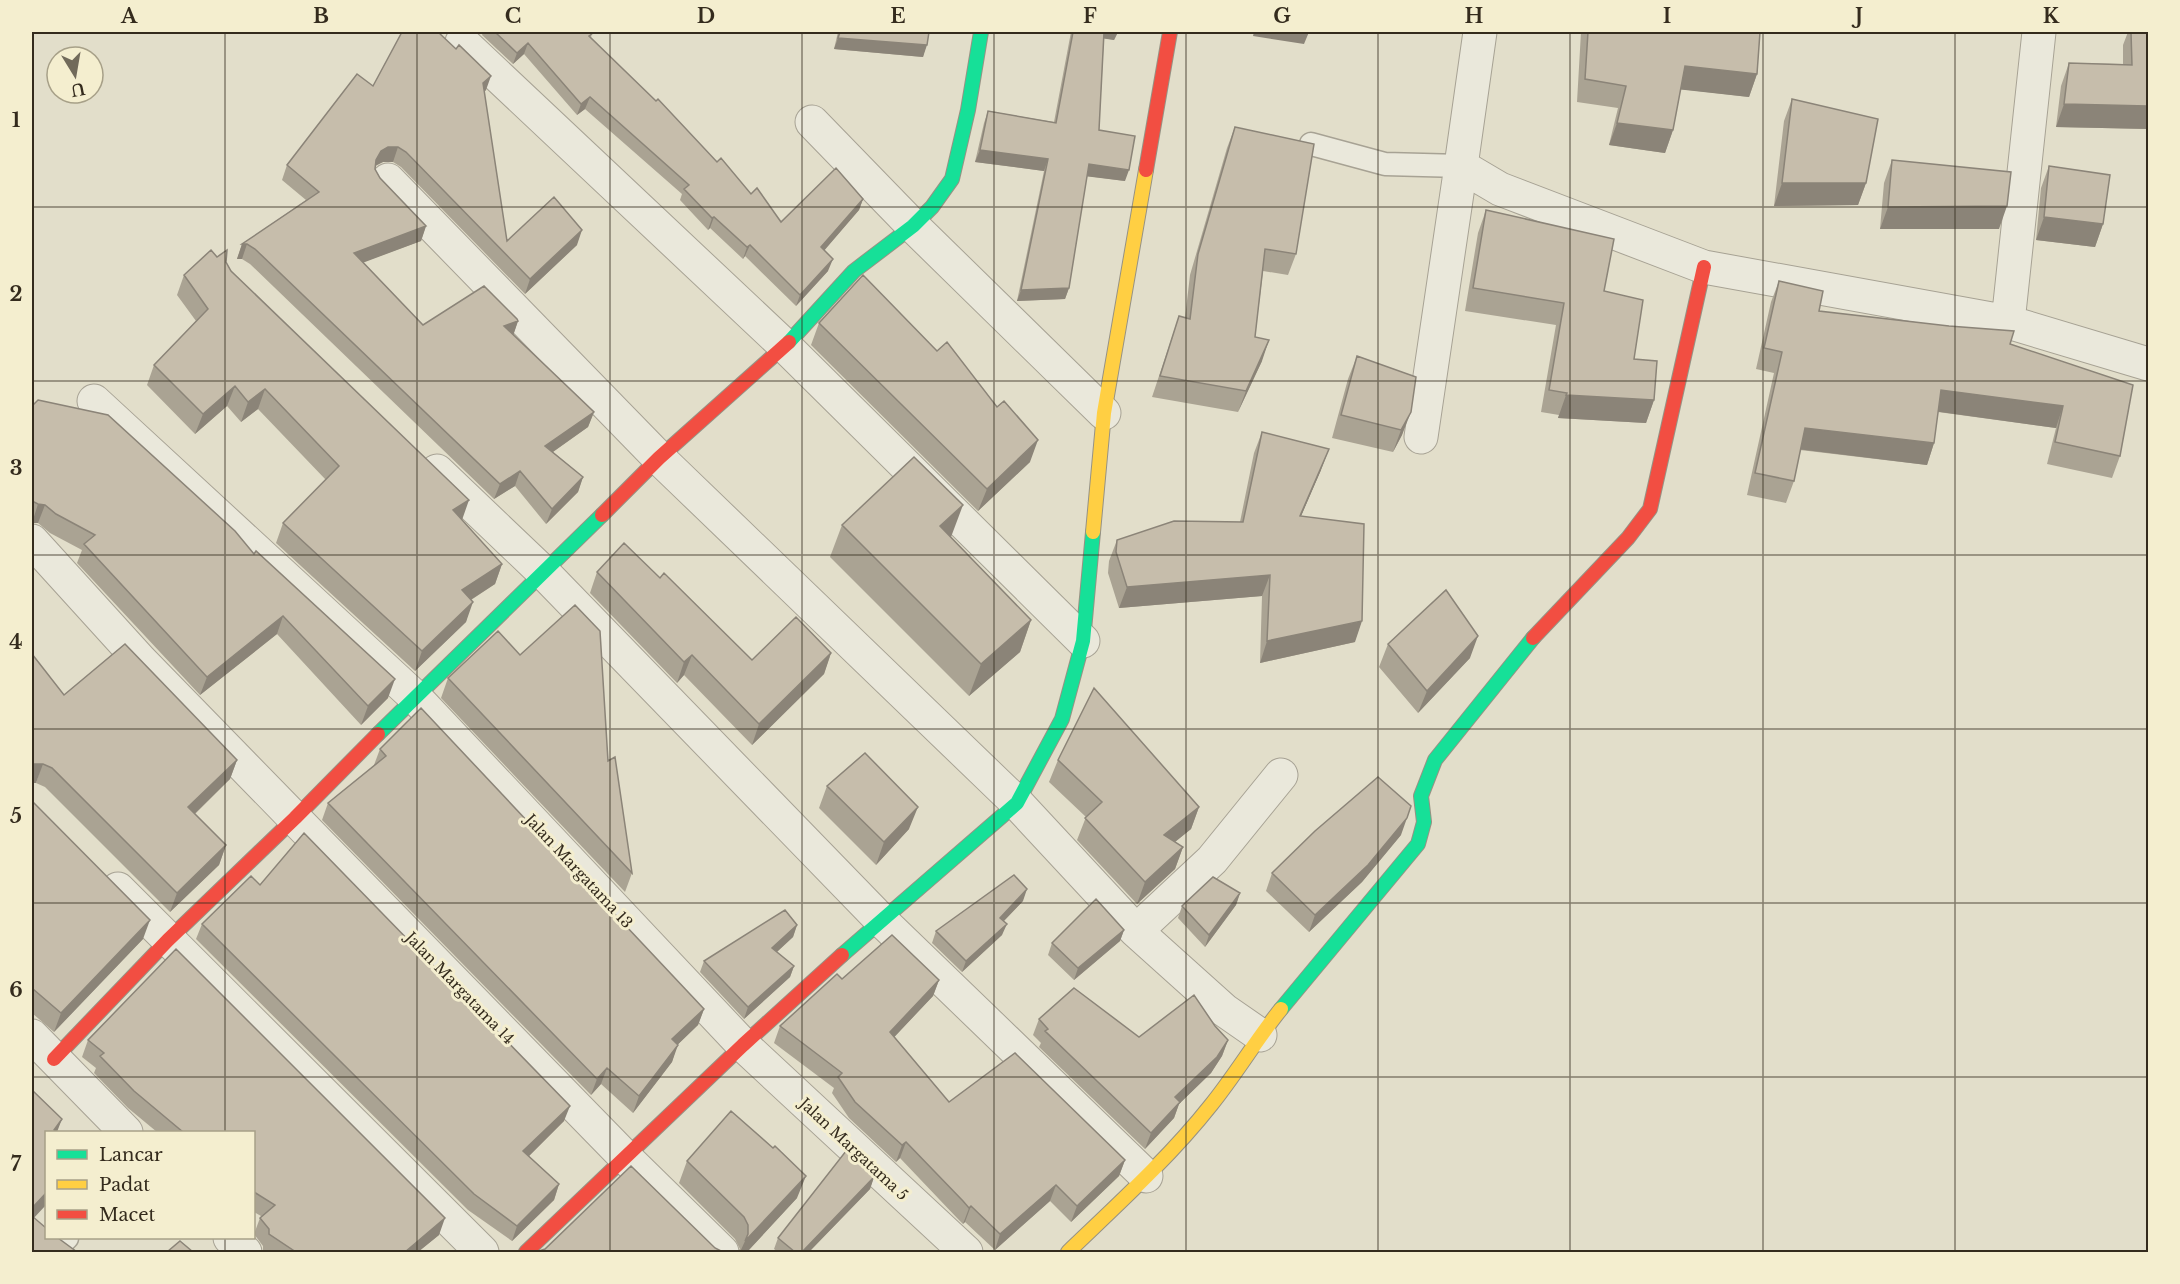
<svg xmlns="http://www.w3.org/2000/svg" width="2180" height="1284" font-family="'Libre Baskerville',serif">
  <rect width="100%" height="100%" fill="#e2deca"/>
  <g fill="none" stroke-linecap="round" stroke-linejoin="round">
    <defs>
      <path id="lane" d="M1311 144 1385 164 1461 166
        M64 1241 67 1238"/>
      <path id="street" d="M1480 32 1461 166 1500 189 1704 267 2008 322 2148 364
        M462 42 785 346 1083 641
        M812 122 913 226 1104 413
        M388 180 659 458 1017 803 1136 931 1224 1010 1260 1035
        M2008 322 2039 32
        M94 401 415 697 743 1045 966 1252
        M1421 437 1461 166
        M437 471 544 573 881 920 1146 1176
        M32 541 141 661 625 1157 722 1252
        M118 889 482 1252
        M1136 931 1212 860 1281 775
        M32 1036 126 1132
        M230 1238 245 1252"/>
      <path id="fast" d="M789 342 854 271 913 226 932 207 952 179 968 110 981 32
        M378 734 602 515
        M842 955 1017 803 1062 719 1083 641 1093 532
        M1281 1009 1418 844 1424 822 1421 796 1435 760 1533 638"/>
      <path id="slow" d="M1093 532 1104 413 1146 170
        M1068 1252C1116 1206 1170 1157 1211 1105 1236 1074 1256 1040 1281 1009"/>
      <path id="jam" d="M1146 170 1170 32
        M602 515 659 458 789 342
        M1533 638 1628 538 1650 509 1704 267
        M54 1059 168 940 295 818 378 734
        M526 1252 743 1045 842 955"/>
    </defs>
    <!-- lane casing -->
    <use href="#lane" stroke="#a7a294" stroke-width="25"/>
    <!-- street casing -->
    <use href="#street" stroke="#a7a294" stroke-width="35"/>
    <!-- fast casing -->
    <use href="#fast" stroke="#969284" stroke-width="16"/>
    <!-- slow casing -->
    <use href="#slow" stroke="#969284" stroke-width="16"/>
    <!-- jam casing -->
    <use href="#jam" stroke="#969284" stroke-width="16"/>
    <!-- lane -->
    <use href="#lane" stroke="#eae8db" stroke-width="22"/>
    <!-- street -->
    <use href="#street" stroke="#eae8db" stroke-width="33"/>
    <!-- fast -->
    <use href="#fast" stroke="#16e098" stroke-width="14"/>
    <!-- slow -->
    <use href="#slow" stroke="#ffcf43" stroke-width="14"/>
    <!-- jam -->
    <use href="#jam" stroke="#f24e42" stroke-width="14"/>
  </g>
  <!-- wall -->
  <path fill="#aaa393" d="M483 32H592L591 38 717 162 781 222 863 199 859 210 824 250 828 271 796 306 745 256 743 259 710 228 708 230 680 200 682 194 585 109 577 115 524 54 513 64 482 35Z
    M838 32H929L923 57 834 49Z
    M1071 32H1118L1114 40 1104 38 1099 130 1125 181 1087 176 1069 288 1065 299 1017 301 1044 171 975 162 984 123 988 111 1054 122Z
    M1581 32H1760L1757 74 1749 97 1680 89 1673 130 1665 153 1609 145 1618 108 1577 102Z
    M2128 32H2148V129L2056 127 2061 86 2069 63 2123 64V45Z
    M373 86 486 90 484 92 507 241 577 245 525 294 401 167 393 162H383L375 166V169L380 178 426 226 421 241 363 262 423 325 518 321 513 335 594 412 588 427 553 452 583 477 578 492 546 524 515 486 494 499 250 264 242 259H237L242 244 306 200 282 180 287 165Z
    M1792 99 1866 183 1858 205 1774 206 1784 121Z
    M1235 127 1296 254 1288 275 1263 271 1255 337 1262 361 1238 412 1152 397 1179 316 1185 318 1190 275 1227 148Z
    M1892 160 1999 229H1880L1884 183Z
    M2049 166 2103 224 2095 247 2036 240 2041 188Z
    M1486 210 1604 291 1654 400 1646 423 1558 418 1559 415 1541 412 1556 325 1465 311 1478 233Z
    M217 257 226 262 231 271 502 564 495 584 471 600 466 622 415 671 276 543 283 523 326 480 258 409 241 422 227 406 195 434 147 385 154 365 196 321 177 295 184 275Z
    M1779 281 1819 311 2010 344 2120 456 2112 478 2047 464 2056 428 1938 412 1934 443 1927 465 1800 450 1794 481 1786 503 1747 495 1774 373 1756 369 1771 302Z
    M819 323 1030 462 978 511 811 345Z
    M1357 356 1416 377 1402 435 1393 452 1332 438 1348 379Z
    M32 406 254 554 388 698 361 725 277 634 200 695 77 563 82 550 50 533 38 523H32Z
    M1262 432 1321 470 1301 516 1355 642 1260 663 1262 596 1119 608 1108 573 1109 561 1117 540 1240 522 1254 453Z
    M842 525 951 537H950L1031 620 1020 652 969 696 830 557Z
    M597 572 660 578 752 660 831 653 824 674 752 745 684 675 677 683 590 593Z
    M1388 644 1470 658 1418 713 1379 667Z
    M448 678 608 761 632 873 625 892 441 698Z
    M64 695 237 760 230 779 195 814 226 845 219 865 170 912 45 787 36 783Z
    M380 749 704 1009 698 1025 677 1045 672 1062 633 1113 601 1084 591 1095 322 820 328 803 374 766V765Z
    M1058 760 1199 807 1191 829 1175 842 1183 847 1175 869 1137 904 1077 840 1086 817 1049 782Z
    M827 786 909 829 876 865 819 808Z
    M32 801 143 939 54 1032 32 1013Z
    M1401 835 1362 882 1309 932 1266 891 1272 873Z
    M260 885 564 1121 529 1156 559 1184 554 1200 512 1241 468 1210 196 939 202 924Z
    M1240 893 1236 905 1205 947 1178 918 1182 906Z
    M1023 901 1004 921 1002 935 962 972 932 943 936 931Z
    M797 925 793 937 777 952 794 966 790 977 744 1019 700 972 704 961Z
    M1124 930 1120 941 1074 980 1048 955 1052 943Z
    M842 979 939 980 933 996 894 1037 949 1102 1125 1160 1119 1176 1071 1222 1050 1201 995 1250 965 1222 963 1224 957 1218 900 1158 896 1162 849 1118 832 1093 834 1088 774 1043 780 1026Z
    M1039 1019 1139 1037 1215 1026 1228 1040 1222 1056 1211 1073 1179 1104 1174 1118 1145 1149 1039 1047 1041 1043 1033 1035Z
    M88 1040 439 1235 418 1252H266L263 1251V1246L254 1234 260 1218 261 1216 254 1212V1132H157L128 1108 94 1073 96 1068 82 1057Z
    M687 1161 797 1198 747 1252H740V1249L739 1252H734L740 1249 735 1239 679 1183Z
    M874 1177 870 1189 809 1252H778L774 1249 778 1238Z"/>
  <!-- shaded-wall -->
  <path fill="#8b8478" d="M1102 32H1118L1114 40 1100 38Z
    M1254 32H1309L1304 44 1253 36Z
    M838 38 927 45 923 57 834 49Z
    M528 43 524 54 513 64 517 53Z
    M1685 66 1757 74 1749 97 1676 89Z
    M491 76 486 90 478 98 483 83Z
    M590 97 585 109 577 115 581 104Z
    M2064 104 2148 106V129L2056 127Z
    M1617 123 1673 130 1665 153 1609 145Z
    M388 147H398L393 162H383L375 166 376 160 381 151Z
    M980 150 1048 159 1044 171 975 162Z
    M1089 164 1129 170 1125 181 1084 176Z
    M1782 183H1866L1858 205 1774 206Z
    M863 199 859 210 817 259 821 247Z
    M2007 206 1999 229H1880L1888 207Z
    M714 217 710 228 708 230 712 218Z
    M2044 217 2103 224 2095 247 2036 240Z
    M426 226 421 241 349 268 354 253Z
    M582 230 577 245 525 294 530 279Z
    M242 244H247L242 259H237Z
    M750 245 745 256 743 259 747 247Z
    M833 259 828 271 796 306 800 295Z
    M1069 288 1065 299 1017 301 1021 290Z
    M518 321 513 336 504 326Z
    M1269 340 1262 361 1238 412 1246 391Z
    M235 386 227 406 195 434 203 414Z
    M265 389 258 409 241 422 248 402Z
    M1941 390 2063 406 2056 428 1933 411Z
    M1566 395 1654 400 1646 423 1558 418Z
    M594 412 588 427 540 461 545 446Z
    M1411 412 1402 435 1393 452 1401 430Z
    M1805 428 1934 443 1927 465 1797 449Z
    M1038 440 1030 462 978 511 987 489Z
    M1329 449 1321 470 1292 537 1300 516Z
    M520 471 515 486 494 499 500 484Z
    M583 477 578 492 546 524 552 509Z
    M469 500 462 520 453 510Z
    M38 504 45 505 38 523H32Z
    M963 505 951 537 928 558 940 526Z
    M502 564 495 584 455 610 462 590Z
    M1270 575 1262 596 1119 608 1127 587Z
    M473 602 466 622 415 671 422 651Z
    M283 616 277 634 200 695 207 677Z
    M1031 620 1020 652 969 696 981 664Z
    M1362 621 1355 642 1260 663 1267 641Z
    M1478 636 1470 658 1418 713 1427 691Z
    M831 653 824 674 752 745 759 724Z
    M692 655 684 675 677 683 684 662Z
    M395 679 388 698 361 725 368 706Z
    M237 760 230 779 181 827 188 807Z
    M34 764H43L36 783H32V765Z
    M918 807 909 829 876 865 884 842Z
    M1199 807 1191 829 1155 858 1164 835Z
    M1407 818 1401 835 1362 882 1309 932 1315 915Z
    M226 845 219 865 170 912 177 893Z
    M1183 847 1175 869 1137 904 1145 882Z
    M1027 889 1023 901 995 930 1000 918Z
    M1240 893 1236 905 1205 947 1209 935Z
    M150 920 143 939 54 1032 61 1013Z
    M1007 924 1002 935 962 972 966 961Z
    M797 925 793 937 768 960 772 948Z
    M1124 930 1120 941 1074 980 1078 968Z
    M794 966 790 977 744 1019 748 1007Z
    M939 980 933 996 884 1048 890 1032Z
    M704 1009 698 1025 666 1056 672 1039Z
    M1228 1040 1222 1056 1211 1073 1179 1104 1174 1118 1145 1149 1151 1133 1175 1097Z
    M678 1045 672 1062 633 1113 639 1096Z
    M607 1068 601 1084 591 1095 597 1079Z
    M570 1106 564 1121 518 1167 523 1151Z
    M62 1119 57 1132H53L54 1130Z
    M906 1142 900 1158 896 1162 902 1145Z
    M1125 1160 1119 1176 1071 1222 1077 1206Z
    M806 1176 797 1198 747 1252H740L745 1241Z
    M874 1177 870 1189 809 1252H802Z
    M559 1184 554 1200 512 1241 517 1226Z
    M1056 1185 1050 1201 995 1250 1000 1234Z
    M46 1193V1205L32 1220V1208Z
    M971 1206 965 1222 963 1224 969 1208Z
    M445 1218 439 1235 418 1252H405Z"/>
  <!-- building -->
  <path fill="#c6bdab" stroke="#8b8478" stroke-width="1.5" d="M402 32H438L456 49 459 45 491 76 483 83 507 241 554 197 582 230 530 279 406 152 398 147H388L381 151 376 160 375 169 380 178 426 226 354 253 423 325 484 286 517 319 518 321 504 326 594 412 545 446 583 477 552 509 520 471 500 484 255 249 247 244H242L319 192 287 165 357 74 373 86Z
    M495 32H592L593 33 589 36 656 101 658 99 717 162 721 158 751 194 757 188 781 222 836 168 863 199 821 247 833 259 800 295 750 245 747 247 714 217 712 218 684 189 689 185 590 97 581 104 528 43 517 53Z
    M840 32H929L927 45 838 38Z
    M1073 32H1104L1099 130 1135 136 1129 170 1089 164 1069 288 1021 290 1048 159 980 150 988 111 1056 123Z
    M1588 32H1760L1757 74 1685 66 1673 130 1617 123 1626 86 1585 79Z
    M2131 32H2148V106L2064 104 2069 63 2132 65Z
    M1792 99 1878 119 1866 183H1782Z
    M1235 127 1314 144 1296 254 1265 249 1255 337 1269 340 1246 391 1160 376 1179 316 1190 319 1198 254Z
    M1892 160 2011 172 2007 206 1888 207Z
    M2049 166 2110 175 2103 224 2044 217Z
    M1486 210 1614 239 1604 291 1643 300 1634 359 1657 361 1654 400 1566 395 1567 393 1549 390 1564 303 1473 288Z
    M211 250 217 257 227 250 226 262 231 271 469 500 453 510 502 564 462 590 473 602 422 651 283 523 339 466 265 389 248 402 235 386 203 414 154 365 208 309 184 275Z
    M863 275 937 351 947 342 997 407 1004 401 1038 440 987 489 819 323Z
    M1779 281 1823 291 1819 311 1949 326 2014 331 2010 344 2133 385 2120 456 2055 442 2063 406 1941 390 1934 443 1805 428 1794 481 1755 473 1782 352 1764 348Z
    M1357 356 1416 377 1411 412 1401 430 1341 415Z
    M38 400 108 415 235 531 254 554 256 551 395 679 368 706 283 616 207 677 84 544 95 535 56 514 45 505 38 504 32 501V406Z
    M1262 432 1329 449 1300 516 1364 524 1362 621 1267 641 1270 575 1127 587 1116 552 1117 540 1174 521 1243 522Z
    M914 457 963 505 940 526 1031 620 981 664 842 525Z
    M624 543 660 578 664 573 752 660 796 617 831 653 759 724 692 655 684 662 597 572Z
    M1446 590 1478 636 1427 691 1388 644Z
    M575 605 600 631 608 761 615 757 632 873 448 678 498 631 520 655Z
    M125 644 237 760 188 807 226 845 177 893 52 768 43 764H34L32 765V654L64 695Z
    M1094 688 1199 807 1164 835 1183 847 1145 882 1085 818 1102 802 1058 760Z
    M421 708 704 1009 672 1039 678 1045 639 1096 607 1068 597 1079 328 803 386 756 380 749Z
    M865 753 918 807 884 842 827 786Z
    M1378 777 1411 806 1407 818 1368 865 1315 915 1272 873 1315 831Z
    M32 801 150 920 61 1013 33 989 32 990Z
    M304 833 570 1106 523 1151 559 1184 517 1226 474 1194 202 924 251 876 260 885Z
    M1014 875 1027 889 1000 918 1007 924 966 961 936 931Z
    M1213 877 1240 893 1209 935 1182 906Z
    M1096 899 1124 930 1078 968 1052 943Z
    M785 910 797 925 772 948 794 966 748 1007 704 961Z
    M892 935 939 980 890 1032 949 1102 1015 1053 1125 1160 1077 1206 1056 1185 1000 1234 971 1206 969 1208 963 1201 906 1142 902 1145 855 1102 838 1077 842 1073 780 1026 837 974 842 979Z
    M176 949 445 1218 405 1252H296L269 1234V1229L260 1218 275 1205 254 1192V1132H183L134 1091 100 1056 104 1053 88 1040Z
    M1074 988 1139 1037 1194 995 1215 1026 1228 1040 1217 1057 1175 1097 1180 1102 1151 1133 1045 1031 1048 1029 1039 1019Z
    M32 1090 62 1119 54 1130 56 1132H46V1193L32 1208Z
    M731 1111 773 1148 775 1146 806 1176 745 1241 748 1234V1225L744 1217 687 1161Z
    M846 1151 874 1177 802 1252H795L778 1238Z
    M631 1166 715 1248 723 1252H536L545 1249Z
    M32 1216 46 1228V1238H58L77 1252H32Z
    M180 1241 193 1252H167Z"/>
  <!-- grid -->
  <path fill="none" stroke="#342b1d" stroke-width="1.5" stroke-opacity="0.55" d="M225 32V1132M417 32V1252M610 32V1252M802 32V1252M994 32V1252M1186 32V1252M1378 32V1252M1570 32V1252M1763 32V1252M1955 32V1252M32 207H2148M32 381H2148M32 555H2148M32 729H2148M32 903H2148M32 1077H2148M225 1238V1252"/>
  <g text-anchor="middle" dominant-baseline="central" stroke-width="6" stroke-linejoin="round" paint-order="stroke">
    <!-- street labels -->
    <g font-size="15" fill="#342b1d" stroke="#f4eecf">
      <text transform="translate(579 871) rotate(47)">Jalan Margatama 13</text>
      <text transform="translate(460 988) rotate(46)">Jalan Margatama 14</text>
      <text transform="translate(854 1149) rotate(43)">Jalan Margatama 5</text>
    </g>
  </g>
  <!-- border -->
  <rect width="2180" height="1284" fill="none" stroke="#f4eecf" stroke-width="66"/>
  <!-- legend -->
  <rect x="45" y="1131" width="210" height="108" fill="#f4eecf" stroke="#a7a088" stroke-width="1.5"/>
  <rect x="57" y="1150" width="30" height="9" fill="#16e098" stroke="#a7a088" stroke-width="1.5"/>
  <text x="99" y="1161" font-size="18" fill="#342b1d">Lancar</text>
  <rect x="57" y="1180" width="30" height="9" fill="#ffcf43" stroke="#a7a088" stroke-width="1.5"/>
  <text x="99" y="1191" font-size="18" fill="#342b1d">Padat</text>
  <rect x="57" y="1210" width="30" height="9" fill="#f24e42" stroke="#a7a088" stroke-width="1.5"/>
  <text x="99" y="1221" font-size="18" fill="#342b1d">Macet</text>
  <!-- north arrow -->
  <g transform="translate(75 75) rotate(169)"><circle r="28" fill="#f4eecf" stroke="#a7a088" stroke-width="1.5"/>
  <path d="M0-4.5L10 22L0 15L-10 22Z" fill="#716a5a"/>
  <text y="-9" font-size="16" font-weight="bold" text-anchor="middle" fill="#342b1d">U</text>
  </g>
  <rect x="33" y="33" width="2114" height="1218" fill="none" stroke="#342b1d" stroke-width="2"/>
  <g font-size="20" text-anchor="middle" font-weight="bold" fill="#342b1d">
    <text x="129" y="23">A</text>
    <text x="321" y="23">B</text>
    <text x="513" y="23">C</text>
    <text x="706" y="23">D</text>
    <text x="898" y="23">E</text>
    <text x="1090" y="23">F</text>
    <text x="1282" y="23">G</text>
    <text x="1474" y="23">H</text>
    <text x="1667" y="23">I</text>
    <text x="1859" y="23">J</text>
    <text x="2051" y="23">K</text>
    <text x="16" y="127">1</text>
    <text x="16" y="301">2</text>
    <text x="16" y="475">3</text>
    <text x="16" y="649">4</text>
    <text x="16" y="823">5</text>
    <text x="16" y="997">6</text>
    <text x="16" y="1171">7</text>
  </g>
</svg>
